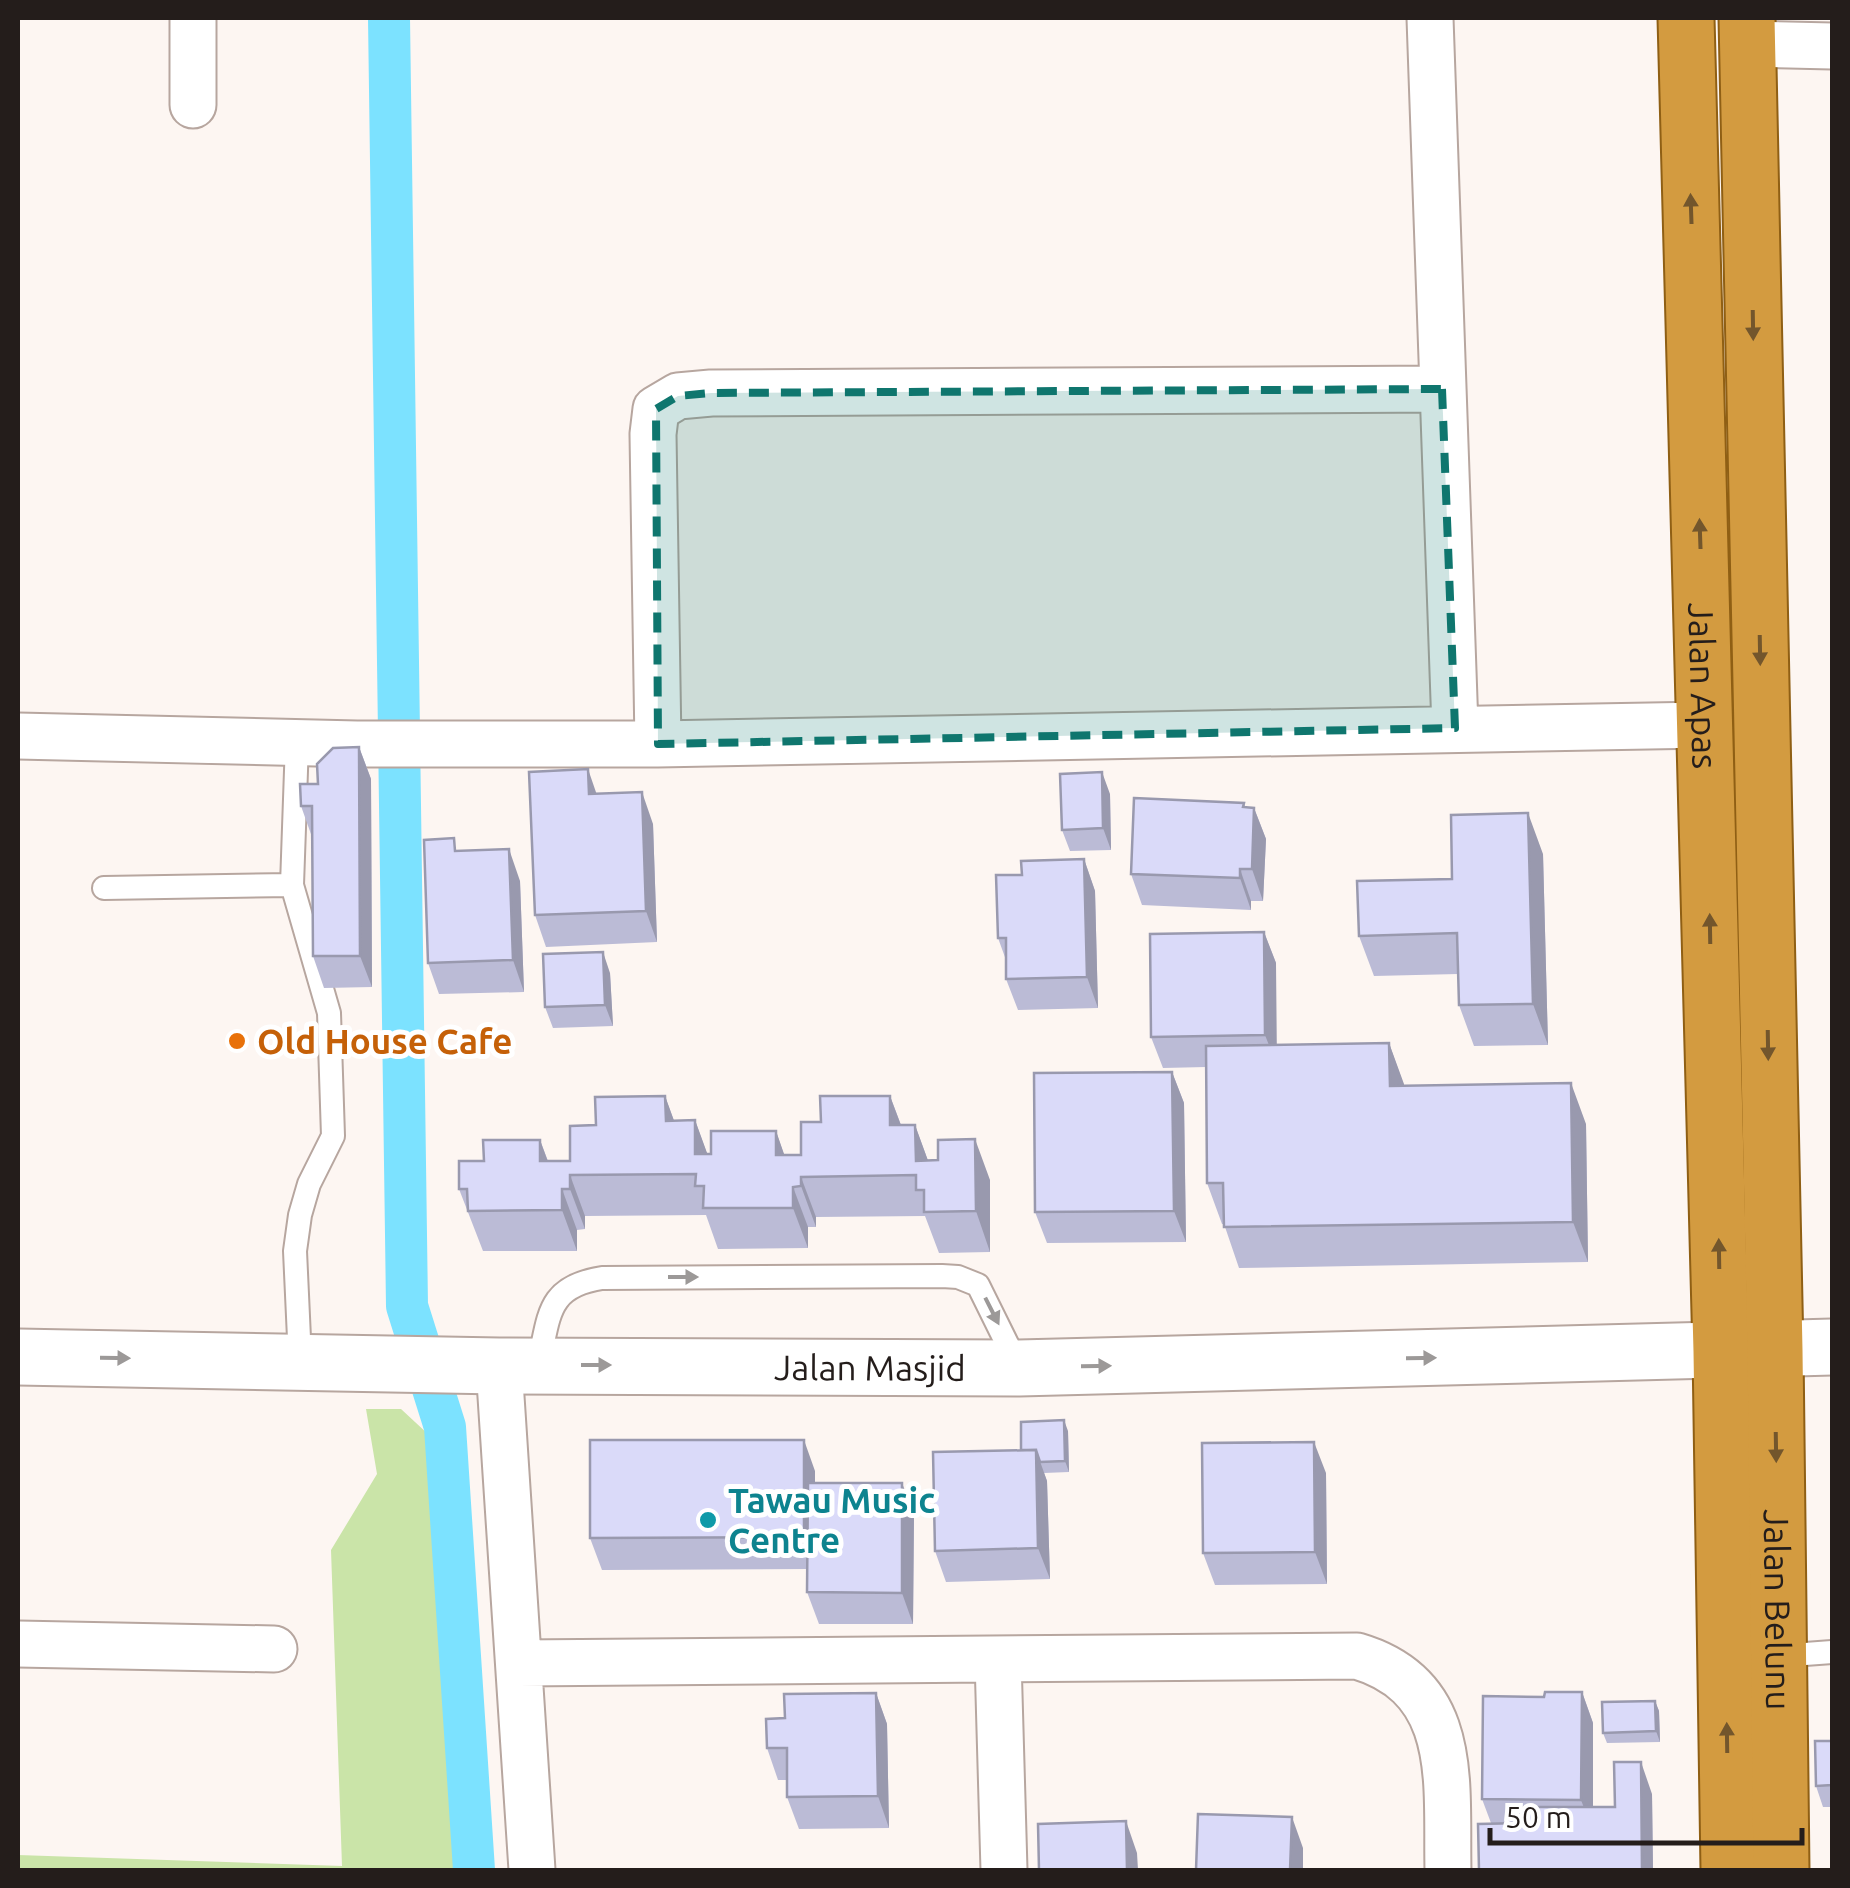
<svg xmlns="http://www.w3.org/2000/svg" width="1850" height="1888" font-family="Ubuntu,sans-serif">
  <rect width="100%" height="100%" fill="#fdf6f2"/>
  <!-- green -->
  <path fill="#cae4a8" d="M366 1409H401L429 1435 458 1870H18V1855L342 1866 331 1550 377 1474Z"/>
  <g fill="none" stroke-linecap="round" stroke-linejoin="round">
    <!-- canal -->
    <path stroke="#7ce2ff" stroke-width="42" d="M389 18 407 1306 445 1427 474 1870"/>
    <defs>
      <path id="service" d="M297 742 292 885 329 1013 333 1136 309 1184 300 1215 295 1251 300 1360
        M104 888 292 885
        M538 1365C550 1317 545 1287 602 1278L942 1276 958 1277 978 1285 1019 1368
        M1778 1656 1832 1652"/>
      <path id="minor" d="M193 18V105
        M1430 18 1455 728
        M1748 44 1832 46
        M18 736 357 744H658L1705 725
        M658 744 653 434 656 409 678 396 711 393 1442 389
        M499 1366 532 1870
        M18 1644 274 1649
        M998 1659 1004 1870
        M519 1663 1357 1656C1461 1687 1446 1783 1448 1870"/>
      <g id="tertiary">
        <path id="s1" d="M18 1357 499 1366 1019 1368 1832 1347"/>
      </g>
      <g id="trunk">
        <path id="s2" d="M1686 18 1721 1351 1729 1870"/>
        <path id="s3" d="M1747 18 1775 1350 1781 1870"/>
      </g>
    </defs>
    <!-- service casing -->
    <use href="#service" stroke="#b7a69f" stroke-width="26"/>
    <!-- minor casing -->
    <use href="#minor" stroke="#b7a69f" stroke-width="49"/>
    <!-- tertiary casing -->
    <use href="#tertiary" stroke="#b7a69f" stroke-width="59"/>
    <!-- trunk casing -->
    <use href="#trunk" stroke="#8f5f14" stroke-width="59"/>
    <!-- service -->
    <use href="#service" stroke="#fff" stroke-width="22"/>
    <!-- minor -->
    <use href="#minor" stroke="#fff" stroke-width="45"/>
    <!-- tertiary -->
    <use href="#tertiary" stroke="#fff" stroke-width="55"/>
    <!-- trunk -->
    <use href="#trunk" stroke="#d39b40" stroke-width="55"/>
  </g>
  <!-- wall -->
  <path fill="#bbbbd6" d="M359 747 371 779 372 987 324 988 313 956 312 837 301 806 318 784Z
    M597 794 653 824 657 942 546 947 535 915Z
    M1110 794 1111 850 1070 851 1062 830Z
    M1245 807 1254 808 1266 839 1263 901H1251V910L1142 905 1131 874Z
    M459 851 520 881 524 992 439 994 428 963Z
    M1543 854 1548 1045 1474 1046 1459 1005 1458 974 1374 976 1359 936 1452 879Z
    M1084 859 1095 891 1098 1008 1018 1010 1006 979V960L998 938Z
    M1264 932 1276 963V1045L1389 1043 1404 1086 1586 1124 1588 1262 1239 1268 1224 1224H1222L1207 1183 1206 1067 1163 1068 1151 1037Z
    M610 973 613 1026 553 1028 545 1007Z
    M1172 1072 1184 1103 1186 1242 1047 1243 1035 1212Z
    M665 1096 674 1121 695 1120 707 1154H711L776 1131 784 1155H801L821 1122 890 1096 901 1125H915L928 1161 990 1180V1252L939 1253 925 1216 816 1217V1227H808V1248L718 1249 706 1215 585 1216V1229L577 1230V1251H483L459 1189 484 1161 540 1140 548 1161H570L596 1125Z
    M1068 1431 1069 1472 1044 1473 1047 1481 1050 1579 946 1582 935 1551 1021 1450Z
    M815 1471V1483L914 1514 913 1624H819L807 1592 808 1569 602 1570 590 1538Z
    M1326 1473 1327 1584 1215 1585 1203 1553Z
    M1582 1692 1593 1723V1807H1615L1652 1794 1653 1870 1491 1823 1482 1799 1544 1697Z
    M876 1693 887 1724 889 1828 799 1829 787 1797V1780H778L767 1748 785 1718Z
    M1655 1701 1659 1711 1660 1742 1607 1743 1603 1733Z
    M1832 1741V1807H1823L1816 1786Z"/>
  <!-- shaded-wall -->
  <path fill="#9999ae" d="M359 747 371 779 372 987 360 956Z
    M588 769 599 801 589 794Z
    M1102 772 1110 794 1111 850 1103 828Z
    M642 792 653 824 657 942 646 911Z
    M1244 803 1253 830 1254 808 1266 839 1263 901 1252 869Z
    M1528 813 1543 854 1548 1045 1533 1004Z
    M509 849 520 881 524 992 513 960Z
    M1084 859 1095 891 1098 1008 1087 977Z
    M1240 869 1251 901V910L1240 878Z
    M1264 932 1276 963 1277 1066 1265 1035Z
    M603 952 610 973 613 1026 605 1005Z
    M1389 1043 1404 1084V1127L1390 1086Z
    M1172 1072 1184 1103 1186 1242 1174 1211Z
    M1571 1083 1586 1124 1588 1262 1573 1222Z
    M665 1096 680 1137 666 1121Z
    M890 1096 905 1136 890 1125Z
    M695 1120 710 1161 695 1154Z
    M915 1125 930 1166 916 1161Z
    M776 1131 790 1171 776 1155Z
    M975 1139 990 1180V1252L976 1211Z
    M540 1140 555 1181 540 1161Z
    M570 1175 585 1216V1229L570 1189Z
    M801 1177 816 1217V1227L801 1186Z
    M793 1187 808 1227V1248L793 1208Z
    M562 1189 577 1230V1251L562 1210Z
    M1064 1420 1068 1431 1069 1472 1065 1461Z
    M804 1440 815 1471V1569L804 1537Z
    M1314 1442 1326 1473 1327 1584 1315 1552Z
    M1036 1450 1047 1481 1050 1579 1038 1548Z
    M902 1483 914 1514 913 1624 902 1593Z
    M1582 1692 1593 1723V1831L1581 1800Z
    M876 1693 887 1724 889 1828 878 1796Z
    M1655 1701 1659 1711 1660 1742 1656 1731Z
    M1641 1762 1652 1794 1653 1870H1642Z
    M1292 1817 1303 1848V1870H1290Z
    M1126 1821 1137 1853 1138 1870H1127Z"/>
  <!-- building -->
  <path fill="#dadaf9" stroke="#9999ae" stroke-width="2.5" d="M359 747 360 956H313L312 806H301L300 784H318L317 764 333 748Z
    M588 769 589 794 642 792 646 911 535 915 529 772Z
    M1102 772 1103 828 1062 830 1060 774Z
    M1134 798 1244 803 1243 807 1254 808 1252 869H1240V878L1131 874Z
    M1528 813 1533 1004 1459 1005 1457 933 1359 936 1357 881 1452 879 1451 815Z
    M454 838 455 851 509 849 513 960 428 963 424 840Z
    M1084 859 1087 977 1006 979V938H998L996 875H1022L1021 861Z
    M1264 932 1265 1035 1151 1037 1150 934Z
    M603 952 605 1005 545 1007 543 954Z
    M1389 1043 1390 1086 1571 1083 1573 1222 1224 1227 1223 1183H1207L1206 1046Z
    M1172 1072 1174 1211 1035 1212 1034 1073Z
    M665 1096 666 1121 695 1120V1154H711V1131H776V1155H801V1122H821L820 1096H890V1125H915L916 1161 938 1160V1140L975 1139 976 1211 924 1212V1190H916V1175L801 1177V1186L793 1187V1208H703L704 1186H695L696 1174 570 1175V1189H562V1210L468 1211 467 1189H459V1161H484L483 1140H540V1161H570V1126L596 1125 595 1097Z
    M1064 1420 1065 1461 1040 1462 1036 1450H1021V1422Z
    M590 1440H804V1537L590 1538Z
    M1314 1442 1315 1552 1203 1553 1202 1443Z
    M1036 1450 1038 1548 935 1551 933 1452Z
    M808 1483H902V1593L807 1592Z
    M1545 1692H1582L1581 1800 1482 1799 1483 1696 1544 1697Z
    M876 1693 878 1796 787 1797V1748H767L766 1719 785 1718 784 1694Z
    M1655 1701 1656 1731 1603 1733 1602 1702Z
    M1815 1741H1832V1785L1816 1786Z
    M1614 1762H1641L1642 1870H1479L1478 1824 1523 1823V1807H1615Z
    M1198 1814 1292 1817 1290 1870H1196Z
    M1126 1821 1127 1870H1039L1038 1824Z"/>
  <!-- one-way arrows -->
  <defs><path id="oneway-solid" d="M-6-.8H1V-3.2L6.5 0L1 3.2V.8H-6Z" transform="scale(2.5)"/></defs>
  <g fill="#73562c">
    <use href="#oneway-solid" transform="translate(1691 209) rotate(-92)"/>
    <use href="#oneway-solid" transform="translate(1753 325) rotate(89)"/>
    <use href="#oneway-solid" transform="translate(1700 534) rotate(-92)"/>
    <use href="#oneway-solid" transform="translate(1760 650) rotate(89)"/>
    <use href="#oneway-solid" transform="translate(1710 929) rotate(-91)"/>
    <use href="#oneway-solid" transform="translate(1768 1045) rotate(89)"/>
    <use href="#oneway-solid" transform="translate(1719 1254) rotate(-91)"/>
    <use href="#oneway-solid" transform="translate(1776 1447) rotate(89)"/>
    <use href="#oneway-solid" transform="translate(1727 1738) rotate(-91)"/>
  </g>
  <g fill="#9c9998">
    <use href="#oneway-solid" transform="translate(683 1277)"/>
    <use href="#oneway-solid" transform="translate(992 1311) rotate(63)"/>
    <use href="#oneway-solid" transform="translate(115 1358) rotate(1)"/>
    <use href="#oneway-solid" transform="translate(1421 1358) rotate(-1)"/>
    <use href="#oneway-solid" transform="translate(596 1365)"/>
    <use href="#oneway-solid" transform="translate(1096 1366) rotate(-1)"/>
  </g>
  <!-- marked area -->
  <path fill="#0f766e" fill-opacity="0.2" stroke="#0f766e" stroke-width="8" stroke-dasharray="20 12" stroke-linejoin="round" d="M1442 389 1455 728 658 744 656 409 678 396 711 393Z"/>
  <!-- markers -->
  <circle fill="#e8710a" stroke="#fff" stroke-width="4" cx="237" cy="1041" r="10"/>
  <circle fill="#0f9aa8" stroke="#fff" stroke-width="4" cx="708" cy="1520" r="10"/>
  <g text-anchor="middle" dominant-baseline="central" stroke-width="10" stroke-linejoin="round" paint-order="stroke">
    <!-- street labels -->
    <g font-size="35" fill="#241d1b" stroke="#fff">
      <text stroke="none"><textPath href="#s2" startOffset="668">Jalan Apas</textPath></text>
      <text stroke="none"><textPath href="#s1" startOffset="852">Jalan Masjid</textPath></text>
      <text stroke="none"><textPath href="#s3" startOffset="1592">Jalan Belunu</textPath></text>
    </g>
    <!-- food labels -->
    <g font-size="35" font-weight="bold" fill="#c56008" stroke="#fff" text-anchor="start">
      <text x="257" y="1041">Old House Cafe</text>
    </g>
    <!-- culture labels -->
    <g font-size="35" font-weight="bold" fill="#0d838f" stroke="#fff" text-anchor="start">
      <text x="728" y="1500">Tawau Music<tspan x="728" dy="40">Centre</tspan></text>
    </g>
  </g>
  <!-- border -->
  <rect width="1850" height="1888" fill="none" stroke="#241d1b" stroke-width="40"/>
  <!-- scale -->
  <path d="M1490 1828v15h312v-15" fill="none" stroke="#241d1b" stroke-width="5"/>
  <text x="1505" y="1828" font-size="30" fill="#241d1b" stroke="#ffffff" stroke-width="8" paint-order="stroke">50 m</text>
</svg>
